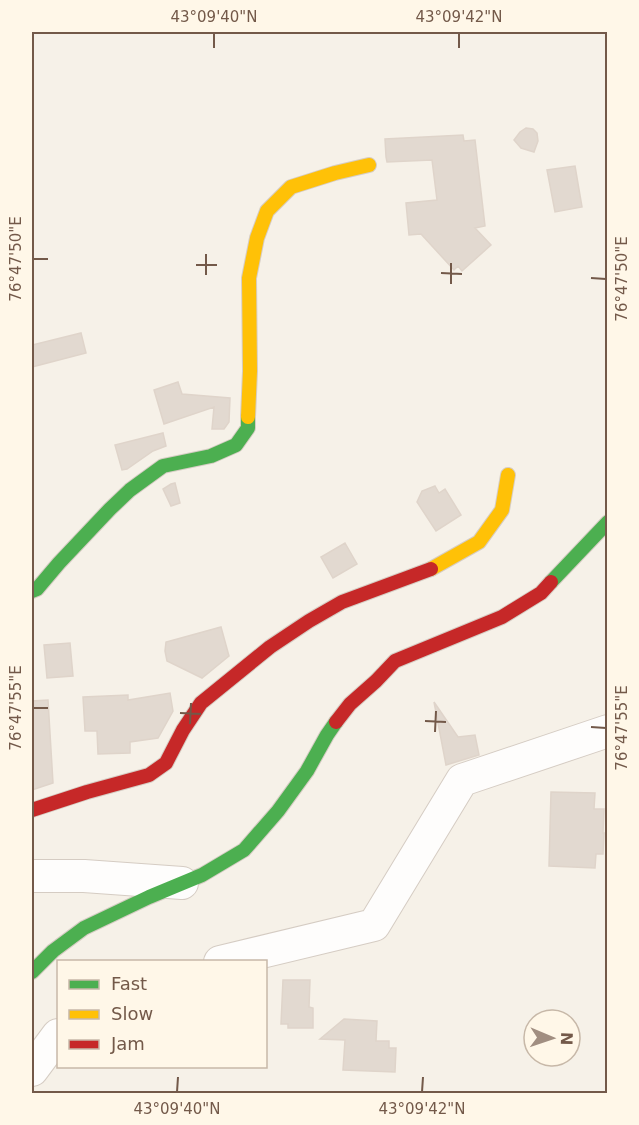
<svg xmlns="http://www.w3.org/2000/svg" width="639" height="1125" font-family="'DejaVu Sans',sans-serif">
	<rect width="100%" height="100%" fill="#f6f1e8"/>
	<path fill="#e2d9d0" stroke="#dfd4ca" stroke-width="1.5" d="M526 128 533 129 537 133 538 141 534 152 521 148 514 140 520 132Z
		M463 135 464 141 475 140 485 226 475 228 491 245 462 271 458 266 454 270 421 234 409 235 406 203 437 200 432 160 387 162 386 157 385 139Z
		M575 166 582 207 555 212 547 170Z
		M81 333 86 353 32 367V345Z
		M178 382 182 394 230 398 229 422 224 429H212L214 407 164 424 154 390Z
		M163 433 166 446 153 451 127 469 122 470 115 445Z
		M175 483 180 503 171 506 163 489 171 484Z
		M435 486 439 493 445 489 461 515 436 531 417 502 422 491Z
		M345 543 357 564 333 578 321 557Z
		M221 627 229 656 202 678 167 661 165 651 166 642Z
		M70 643 73 676 47 678 44 645Z
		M170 693 173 711 158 738 130 742V753L98 754 97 731H85L83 697 128 695V700Z
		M48 700 53 783 32 790V701Z
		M434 702 458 737 475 735 479 755 446 765Z
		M551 792 595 793 594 809H604L603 833H604L603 854H596L595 868 549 866Z
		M283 980H310L309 1007 313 1008V1028H288V1024H281Z
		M344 1019 377 1021 376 1041H389V1048H396L395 1072 343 1070 345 1040 320 1039Z"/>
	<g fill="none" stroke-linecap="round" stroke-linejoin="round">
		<defs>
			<path id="street" d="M32 876H84L182 883
				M220 962 374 925 462 780 608 731
				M32 1070 58 1035"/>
			<path id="fast" d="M551 582 608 522
				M32 591 37 589 59 563 110 509 130 490 163 466 211 456 236 445 248 428V417
				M32 972 53 951 84 928 149 897 202 875 244 850 278 811 307 771 327 735 336 722"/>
			<path id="slow" d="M248 417 250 371 249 278 257 238 267 211 291 187 335 173 369 165
				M431 569 479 542 502 510 508 475"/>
			<path id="jam" d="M336 722 350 704 376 681 395 661 502 617 541 593 551 582
				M32 810 87 792 149 775 166 763 183 730 201 703 270 647 309 621 342 602 431 569"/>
		</defs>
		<use href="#street" stroke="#d5ccc3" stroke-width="34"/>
		<use href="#fast" stroke="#d6cdc4" stroke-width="16"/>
		<use href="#slow" stroke="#d6cdc4" stroke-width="16"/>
		<use href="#jam" stroke="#d6cdc4" stroke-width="16"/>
		<use href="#street" stroke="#fefdfc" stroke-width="32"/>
		<use href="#fast" stroke="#4caf50" stroke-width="14"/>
		<use href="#slow" stroke="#ffc107" stroke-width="14"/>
		<use href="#jam" stroke="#c62828" stroke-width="14"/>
	</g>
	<path fill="none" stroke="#735949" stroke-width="2" d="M214 48V33M459 48V33M33 259H48M196 265H217M441 273 462 274M206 275V254M591 278 606 279M451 284V263M33 708H48M180 713 201 714M425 721 446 722M190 724 191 703M591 727 606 728M435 732 436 711M177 1092 178 1077M422 1092 423 1077"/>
	<rect width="639" height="1125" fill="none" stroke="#fff7e8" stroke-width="66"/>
	<rect x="57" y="960" width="210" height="108" fill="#fff7e8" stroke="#c7b8a8" stroke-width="1.5"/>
	<rect x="69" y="980" width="30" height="9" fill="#4caf50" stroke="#c7b8a8" stroke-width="1.5"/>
	<text x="111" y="990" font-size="18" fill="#735949">Fast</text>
	<rect x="69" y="1010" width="30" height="9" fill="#ffc107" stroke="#c7b8a8" stroke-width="1.5"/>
	<text x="111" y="1020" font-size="18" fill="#735949">Slow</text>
	<rect x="69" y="1040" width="30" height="9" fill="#c62828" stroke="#c7b8a8" stroke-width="1.5"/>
	<text x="111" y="1050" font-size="18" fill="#735949">Jam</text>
	<g transform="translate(552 1038) rotate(92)"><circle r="28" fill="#fff7e8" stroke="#c7b8a8" stroke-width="1.5"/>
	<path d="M0-4.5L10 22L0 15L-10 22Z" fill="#a18e81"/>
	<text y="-9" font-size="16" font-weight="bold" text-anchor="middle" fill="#735949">N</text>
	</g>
	<rect x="33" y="33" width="573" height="1059" fill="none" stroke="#735949" stroke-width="2"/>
	<g font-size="15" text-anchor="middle" fill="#735949">
		<text x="214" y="22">43°09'40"N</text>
		<text x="459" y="22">43°09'42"N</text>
		<text transform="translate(16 259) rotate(-90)" y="5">76°47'50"E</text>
		<text transform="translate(622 279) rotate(-90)" y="5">76°47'50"E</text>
		<text transform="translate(16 708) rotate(-90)" y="5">76°47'55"E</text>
		<text transform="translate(622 728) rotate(-90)" y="5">76°47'55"E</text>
		<text x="177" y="1114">43°09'40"N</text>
		<text x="422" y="1114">43°09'42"N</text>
	</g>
</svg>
